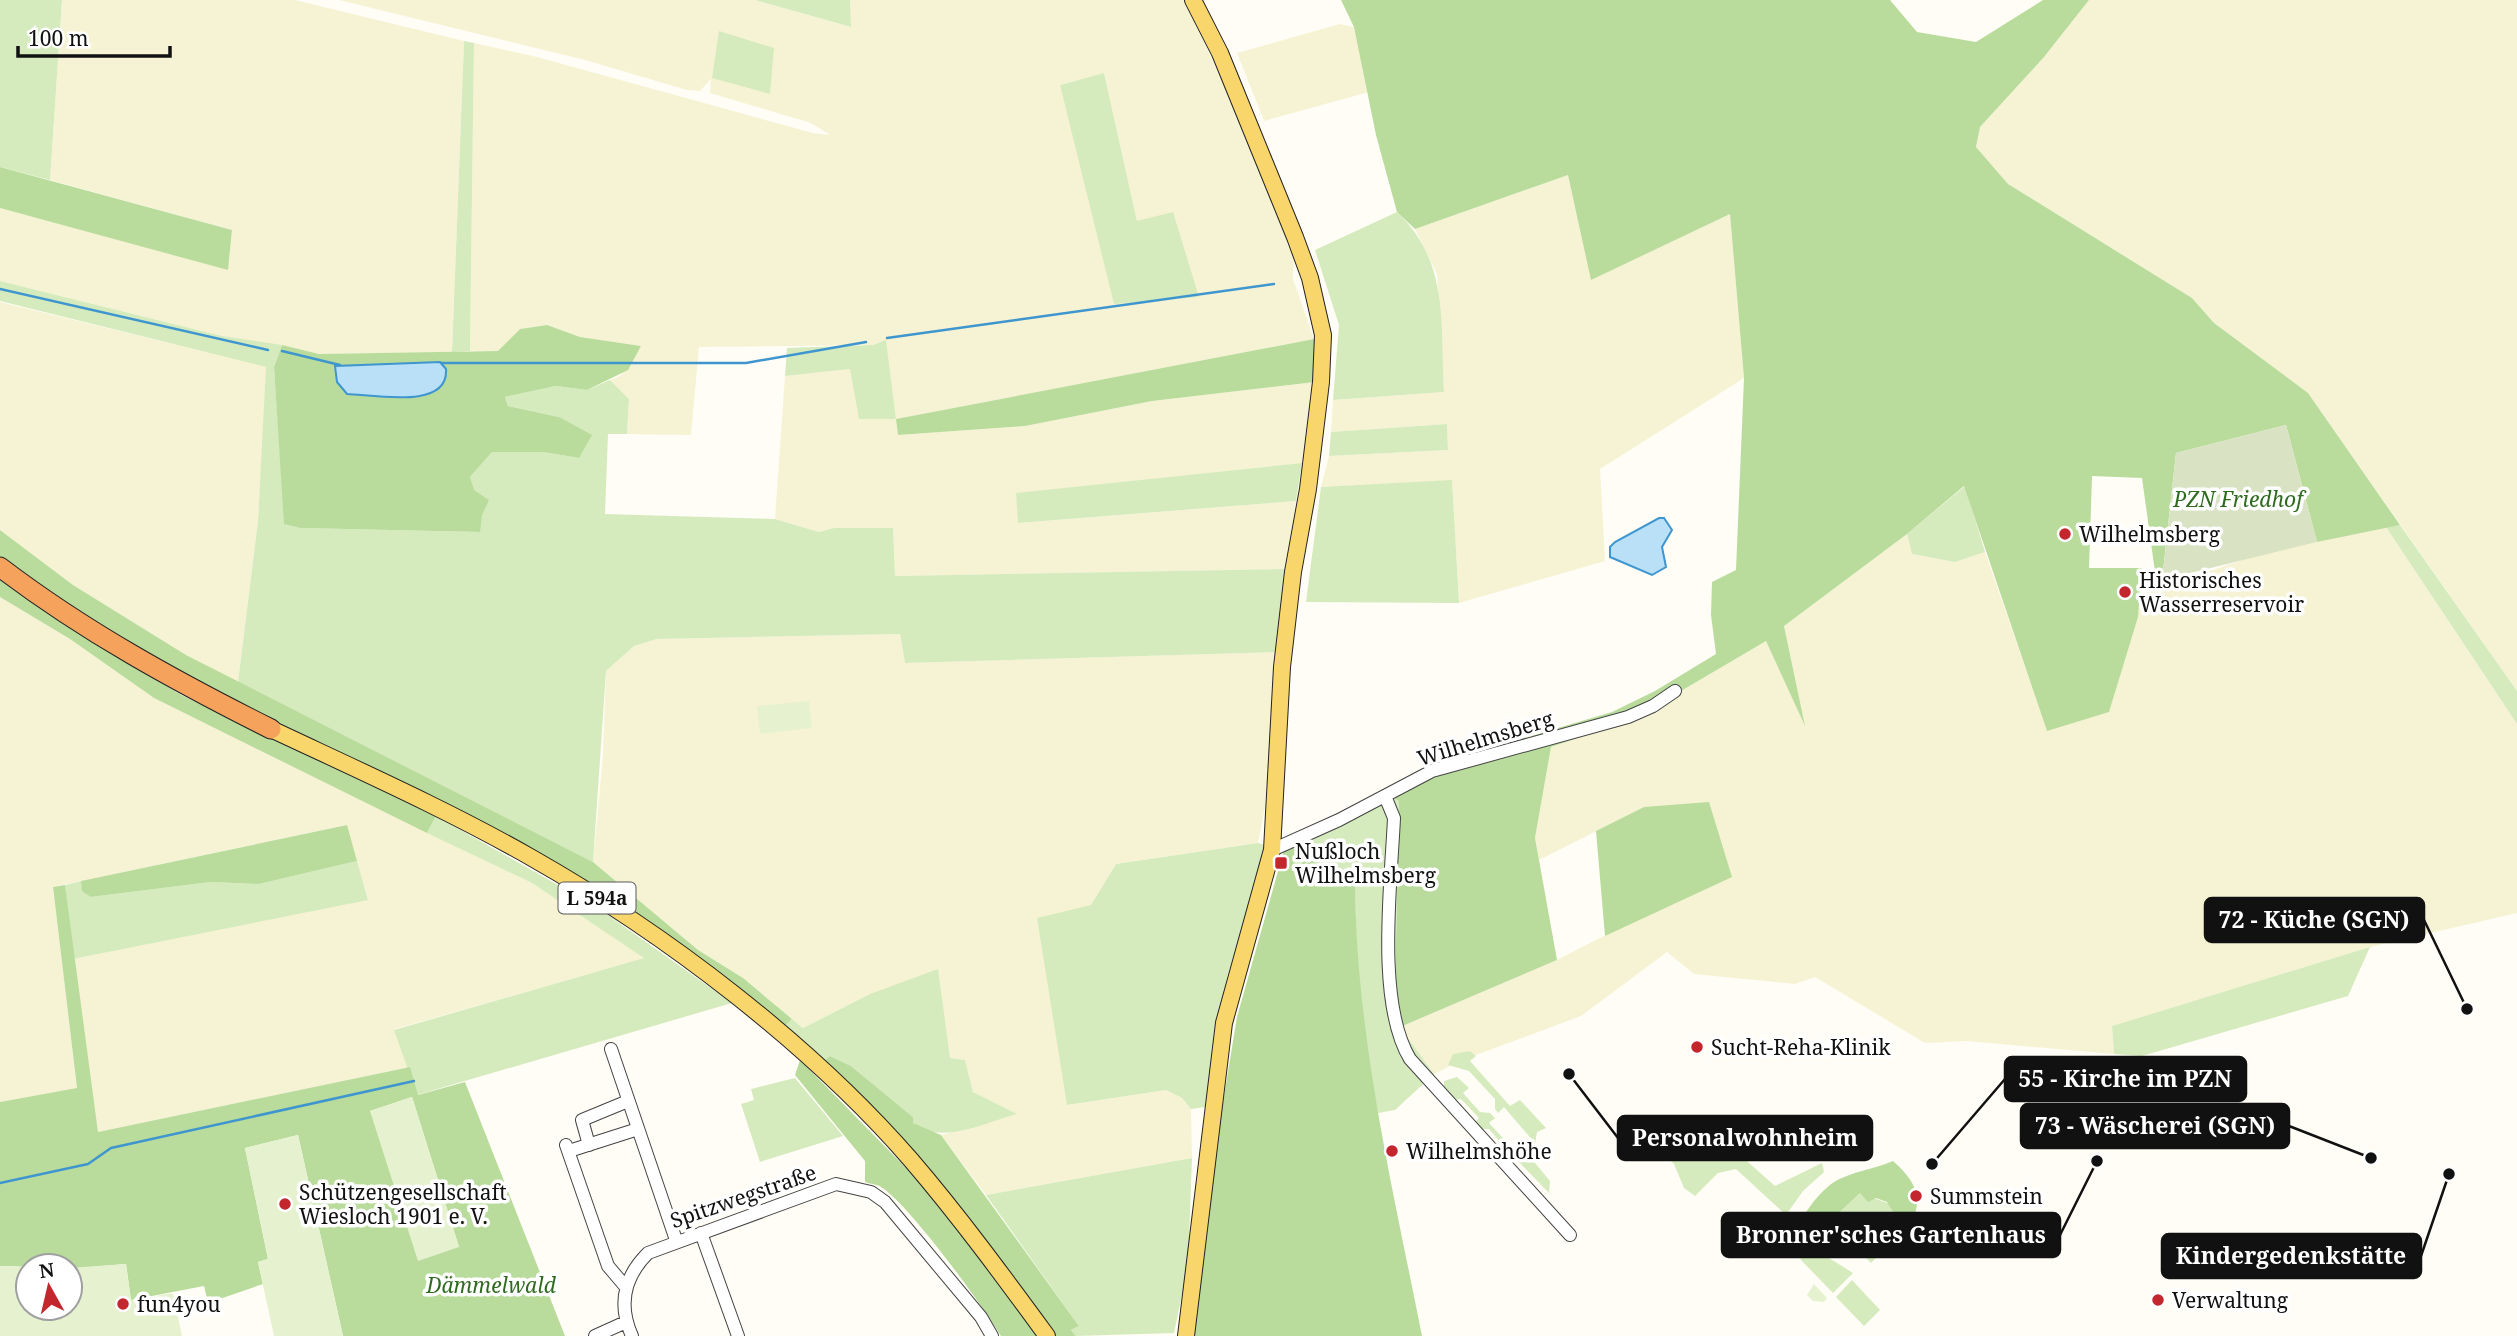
<svg xmlns="http://www.w3.org/2000/svg" width="2517" height="1336" font-family="'Noto Serif',serif">
	<rect width="100%" height="100%" fill="#fffdf5"/>
	<path fill="#f6f3d4" fill-rule="evenodd" d="M62 0H295L464 41 452 352 319 354 222 336 0 281V208L228 269 232 230 50 180Z
		M339 0H755L850 27V0H1185L1256 155 1294 252 1293 279 1314 339 897 419 898 435 1025 426 1152 401 1315 382 1302 463 1016 494 1019 523 1296 501 1286 569 895 576 893 528H834L819 532 775 519 785 376 850 369 896 419 886 341 873 345 699 347 691 435 627 434 629 399 610 380 620 376 641 346 580 337 547 325 520 329 499 351H470L474 43 537 57 813 133 830 135 811 123 710 93 711 79 700 91 687 90 585 60ZM1104 73 1137 221 1060 85Z
		M2089 0H2517V691L2308 393 2214 323 2192 298 2008 184 1976 147 1980 127 2044 57Z
		M1340 24 1354 27 1369 92 1264 121 1237 53Z
		M1568 175 1592 279 1730 214 1744 378 1600 469 1605 561 1459 603 1452 481 1321 487 1329 456 1448 450 1447 424 1331 432 1333 400 1444 392 1437 274 1415 229Z
		M0 302 267 367 258 521 238 682 186 655 73 585 0 530Z
		M2386 527 2517 724V913L2370 947 2112 1026 2114 1054 1967 1041 1925 1043 1815 977 1795 984 1694 974 1667 952 1581 1016 1460 1061 1434 1074 1400 1027 1557 960 1633 921 1644 807 1539 860 1535 838 1551 747 1652 713 1664 701 1766 641 1804 723 1784 626 1907 534 1912 554 1955 562 1985 552 2047 730 2109 712 2143 594 2257 555Z
		M0 597 70 639 154 698 532 883 645 958 395 1029 410 1067 98 1132 73 959 368 899 346 825 53 887 77 1089 0 1102Z
		M900 634 905 663 1277 652 1265 807 1258 843 1116 864 1091 905 1067 1105 1166 1090 1182 1098 1191 1109 1192 1158 986 1195 941 1135 1015 1114 973 1092 965 1060 950 1058 944 1029 870 994 803 1028 743 978 698 950 593 862 603 756 606 671 634 646 657 639Z"/>
	<path fill="#d5ebbd" d="M0 0H62L50 180 0 167Z
		M755 0H850L851 27Z
		M719 31 774 48 770 94 712 78Z
		M464 41 474 43 470 351 452 352Z
		M1104 73 1137 221 1173 212 1199 297 1114 304 1060 85Z
		M1397 212C1450 262 1440 324 1444 392L1333 400 1339 325 1315 250Z
		M0 281 222 336 282 345 274 367 285 524 300 528 480 532 470 477 492 452H543L579 458 559 417 508 406 505 397 556 386 587 390 610 380 629 399 627 434H608L605 514 775 519 819 532 834 528H893L895 576 1286 569 1277 652 905 663 900 634 657 639 634 646 606 671 593 862 238 682 258 521 266 367 0 301Z
		M886 340 896 419H859L850 369 785 376 787 348 873 345Z
		M1447 424 1448 450 1329 456 1331 432Z
		M1302 463 1296 501 1018 523 1016 493Z
		M1452 480 1459 603 1306 602 1321 487Z
		M1965 486 1985 552 1955 562 1912 554 1907 534Z
		M2400 525 2517 691V724L2386 527Z
		M1382 790 1399 800 1395 990 1400 1027 1434 1074 1395 1110 1378 1113C1363 1035 1355 960 1355 881L1298 833Z
		M436 816 595 906 732 1003 417 1095 394 1030 644 958 532 883 427 833Z
		M1258 843 1265 845 1254 892 1227 977 1205 1107 1191 1109 1182 1098 1166 1090 1067 1105 1037 918 1091 905 1116 864Z
		M357 861 368 900 73 959 65 885 82 881 91 897 211 882 259 884Z
		M2370 947 2348 996 2142 1056 2114 1054 2112 1026Z
		M938 969 950 1058 965 1060 973 1092 1017 1114C986 1122 941 1146 913 1123V1117L851 1066 830 1056 823 1062 785 1026 792 1019 803 1028 870 994Z
		M1470 1051 1476 1056 1470 1061 1510 1106 1520 1100 1546 1128 1537 1132 1534 1150V1142L1504 1107 1498 1113 1495 1109V1099L1469 1071 1448 1065 1453 1054Z
		M1457 1077 1469 1088 1463 1093 1480 1112 1490 1113 1495 1118 1489 1123 1513 1149 1525 1152H1509L1489 1129H1479L1474 1123 1479 1118 1461 1099 1452 1100 1444 1087V1081Z
		M795 1078 843 1136 760 1162 741 1104 754 1100 751 1089Z
		M1656 1117 1652 1122 1689 1160 1731 1147 1775 1186 1822 1163 1824 1172 1803 1191 1786 1215 1736 1169 1718 1173 1695 1196 1684 1188 1674 1164 1642 1133 1648 1122Z
		M1530 1157 1550 1181 1549 1193 1515 1158Z
		M1192 1158 1188 1265 1174 1333 1076 1336 1071 1330 1079 1326 986 1195Z
		M1860 1193 1890 1204 1895 1215 1890 1225 1898 1236 1871 1263 1830 1221Z
		M1813 1248 1853 1273 1833 1293 1800 1259Z
		M1852 1280 1880 1310 1864 1326 1836 1297Z"/>
	<path fill="#b9dc9c" fill-rule="evenodd" d="M1341 0H1890L1917 32 1976 42 2043 0H2089L2044 57 1980 127 1976 147 2008 184 2192 298 2214 323 2308 393 2400 525 2317 542 2286 425 2176 453 2162 580 2157 586 2142 478 2092 476 2089 568H2142L2138 617 2109 712 2047 731 1964 486 1907 534 1784 626 1805 726 1766 641 1664 701 1652 713 1551 747 1535 838 1557 960 1400 1027 1395 990 1399 801 1382 790 1425 767 1612 712 1655 691 1716 654 1711 615 1712 582 1736 570 1744 378 1730 214 1591 280 1568 175 1415 229 1397 212 1376 135 1354 27Z
		M0 167 232 230 228 270 0 208Z
		M547 325 580 337 641 346 628 370 587 390 556 386 505 397 508 406 559 417 592 435 579 458 543 452H492L470 477 474 490 489 500 482 515 480 532 300 528 284 524 274 367 282 345 319 354 498 351 520 329Z
		M1314 339 1315 382 1152 401 1025 426 898 435 896 419Z
		M0 530 73 585 186 655 593 862 698 950 743 978 792 1019 785 1026 701 961 283 727 133 649 0 559Z
		M0 577 110 652 183 696 436 816 427 833 154 698 70 639 0 597Z
		M1709 802 1732 877 1605 936 1596 831 1644 807Z
		M347 825 357 861 259 884 211 882 91 897 82 891 81 881Z
		M1307 841 1355 881C1356 1037 1392 1184 1422 1336H1194L1217 1139 1237 1017 1284 850Z
		M65 885 98 1132 410 1067 418 1095 465 1082 565 1336H343L298 1135 245 1148 268 1259 258 1262 263 1284 208 1303 204 1286 131 1300 126 1264 77 1268 0 1266V1102L77 1088 53 887ZM412 1097 459 1247 370 1111Z
		M830 1056 851 1066 913 1117V1123L941 1135 1079 1326 1071 1330 1076 1336H1054L823 1062Z
		M800 1060 907 1169 948 1216 1039 1336H1001C983 1306 908 1203 881 1187 877 1184 870 1184 865 1182V1161L795 1075Z
		M1893 1161C1918 1183 1925 1201 1907 1231L1897 1232 1890 1225 1895 1215 1887 1202 1876 1198 1868 1202 1860 1193 1798 1251 1790 1240C1800 1220 1815 1195 1834 1182 1850 1172 1875 1169 1893 1161Z"/>
	<path fill="#d9e3c4" d="M2286 425 2317 542 2162 580 2176 453Z"/>
	<path fill="#e6f2cf" d="M809 701 812 728 760 734 757 706Z
		M412 1097 459 1247 418 1261 370 1111Z
		M298 1135 343 1336H274L258 1262 268 1259 245 1148Z
		M126 1264 131 1300 173 1293 182 1336H0V1266L28 1267V1308H70V1268Z
		M1814 1284 1827 1298 1824 1302 1813 1301 1807 1295Z"/>
	<path fill="#b9e0f7" stroke="#3f96cf" stroke-width="2" d="M440 362 446 369C449 410 375 395 347 394L337 382 335 366Z
		M1659 518H1664L1672 530 1662 547 1666 567 1652 575 1610 557V547L1615 542Z"/>
	<g fill="none" stroke-linecap="round" stroke-linejoin="round">
		<path stroke="#3f96cf" stroke-width="2.5" d="M0 289 268 350
			M887 338 1274 284
			M282 351 340 365
			M441 363H746L866 342
			M0 1183 88 1164 111 1148 414 1081"/>
		<defs>
			<path id="minor" d="M1385 796 1394 818C1391 884 1376 1003 1410 1059L1570 1235
				M1272 850 1339 820 1432 771 1628 717 1653 706 1675 691
				M611 1049 676 1240
				M566 1145 608 1266 625 1286
				M589 1145 582 1120 628 1101
				M569 1151 638 1129
				M701 1233 738 1336
				M595 1336 626 1322
				M632 1336C618 1305 624 1277 648 1253L836 1184 871 1192 885 1202 981 1317 992 1336"/>
			<path id="major" d="M271 729C358 770 448 810 532 858 666 934 810 1044 911 1160 959 1216 1003 1276 1047 1336
				M1186 1336 1224 1023 1272 850 1282 667 1293 572 1308 489 1321 382 1323 335 1310 278 1295 237 1220 53 1193 0"/>
			<path id="highway" d="M0 567C84 631 177 682 271 729"/>
		</defs>
		<use href="#minor" stroke="#444" stroke-width="14"/>
		<use href="#major" stroke="#222" stroke-width="18"/>
		<use href="#highway" stroke="#222" stroke-width="21"/>
		<use href="#minor" stroke="#fff" stroke-width="12"/>
		<use href="#major" stroke="#f9d66b" stroke-width="16"/>
		<use href="#highway" stroke="#f5a25d" stroke-width="19"/>
	</g>
	<g fill="#c4262e" stroke="#fff" stroke-width="2.5">
		<circle cx="2065" cy="534" r="7"/>
		<circle cx="2125" cy="592" r="7"/>
		<rect x="1274" y="856" width="14" height="14" rx="3.5"/>
		<circle cx="1697" cy="1047" r="7"/>
		<circle cx="1392" cy="1151" r="7"/>
		<circle cx="1916" cy="1196" r="7"/>
		<circle cx="285" cy="1204" r="7"/>
		<circle cx="2158" cy="1300" r="7"/>
		<circle cx="123" cy="1304" r="7"/>
	</g>
	<g text-anchor="middle" dominant-baseline="central" stroke-width="7" stroke-linejoin="round" paint-order="stroke">
		<rect fill="#fff" stroke="#585858" stroke-width="2" x="558.5" y="882.5" width="77" height="31" rx="5"/>
		<g font-size="19" font-weight="bold" fill="#111">
			<text x="597" y="898">L 594a</text>
		</g>
		<g font-size="21" font-style="italic" fill="#2f6b1f" stroke="#fff">
			<text x="2238" y="499">PZN Friedhof</text>
			<text x="491" y="1285">Dämmelwald</text>
		</g>
		<g font-size="21" fill="#111" stroke="#fff" text-anchor="start">
			<text x="2079" y="534">Wilhelmsberg</text>
			<text x="2139" y="580">Historisches<tspan x="2139" dy="24">Wasserreservoir</tspan></text>
			<text x="1295" y="851">Nußloch<tspan x="1295" dy="24">Wilhelmsberg</tspan></text>
			<text x="1711" y="1047">Sucht-Reha-Klinik</text>
			<text x="1406" y="1151">Wilhelmshöhe</text>
			<text x="299" y="1192">Schützengesellschaft<tspan x="299" dy="24">Wiesloch 1901 e. V.</tspan></text>
			<text x="1930" y="1196">Summstein</text>
			<text x="2172" y="1300">Verwaltung</text>
			<text x="137" y="1304">fun4you</text>
		</g>
		<g font-size="21" fill="#111" stroke="#fff">
			<text transform="translate(1485 738) rotate(-17)">Wilhelmsberg</text>
			<text transform="translate(743 1196) rotate(-19)">Spitzwegstraße</text>
		</g>
	</g>
	<path fill="none" stroke="#111" stroke-width="2.5" d="M2467 1009L2424 920M1932 1164L2005 1079M2371 1158L2289 1126M1569 1074L1618 1138M2097 1161L2060 1235M2449 1174L2421 1256"/>
	<g fill="#111" stroke="#fff" stroke-width="2.5">
		<circle cx="2467" cy="1009" r="7"/>
		<circle cx="1932" cy="1164" r="7"/>
		<circle cx="2371" cy="1158" r="7"/>
		<circle cx="1569" cy="1074" r="7"/>
		<circle cx="2097" cy="1161" r="7"/>
		<circle cx="2449" cy="1174" r="7"/>
	</g>
	<g fill="#111" stroke="#111" stroke-width="2.5">
		<rect x="2205" y="898" width="219" height="44" rx="7"/>
		<rect x="2005" y="1057" width="241" height="44" rx="7"/>
		<rect x="2021" y="1104" width="268" height="44" rx="7"/>
		<rect x="1618" y="1116" width="254" height="44" rx="7"/>
		<rect x="1722" y="1213" width="338" height="44" rx="7"/>
		<rect x="2162" y="1234" width="259" height="44" rx="7"/>
	</g>
	<g font-size="23" text-anchor="middle" font-weight="bold" fill="#fff">
		<text x="2314" y="928">72 - Küche (SGN)</text>
		<text x="2125" y="1087">55 - Kirche im PZN</text>
		<text x="2155" y="1134">73 - Wäscherei (SGN)</text>
		<text x="1745" y="1146">Personalwohnheim</text>
		<text x="1891" y="1243">Bronner'sches Gartenhaus</text>
		<text x="2291" y="1264">Kindergedenkstätte</text>
	</g>
	<g transform="translate(49 1287) rotate(352)"><circle r="33" fill="#ffffff" stroke="#a0a0a0" stroke-width="2"/>
	<path d="M0-5L12 26L0 18L-12 26Z" fill="#c4262e"/>
	<text y="-10" font-size="19" font-weight="bold" text-anchor="middle" fill="#111111">N</text>
	</g>
	<path d="M18 46v10h152v-10" fill="none" stroke="#111111" stroke-width="3.5"/>
	<text x="28" y="46" font-size="21" fill="#111111" stroke="#ffffff" stroke-width="5" paint-order="stroke">100 m</text>
</svg>
